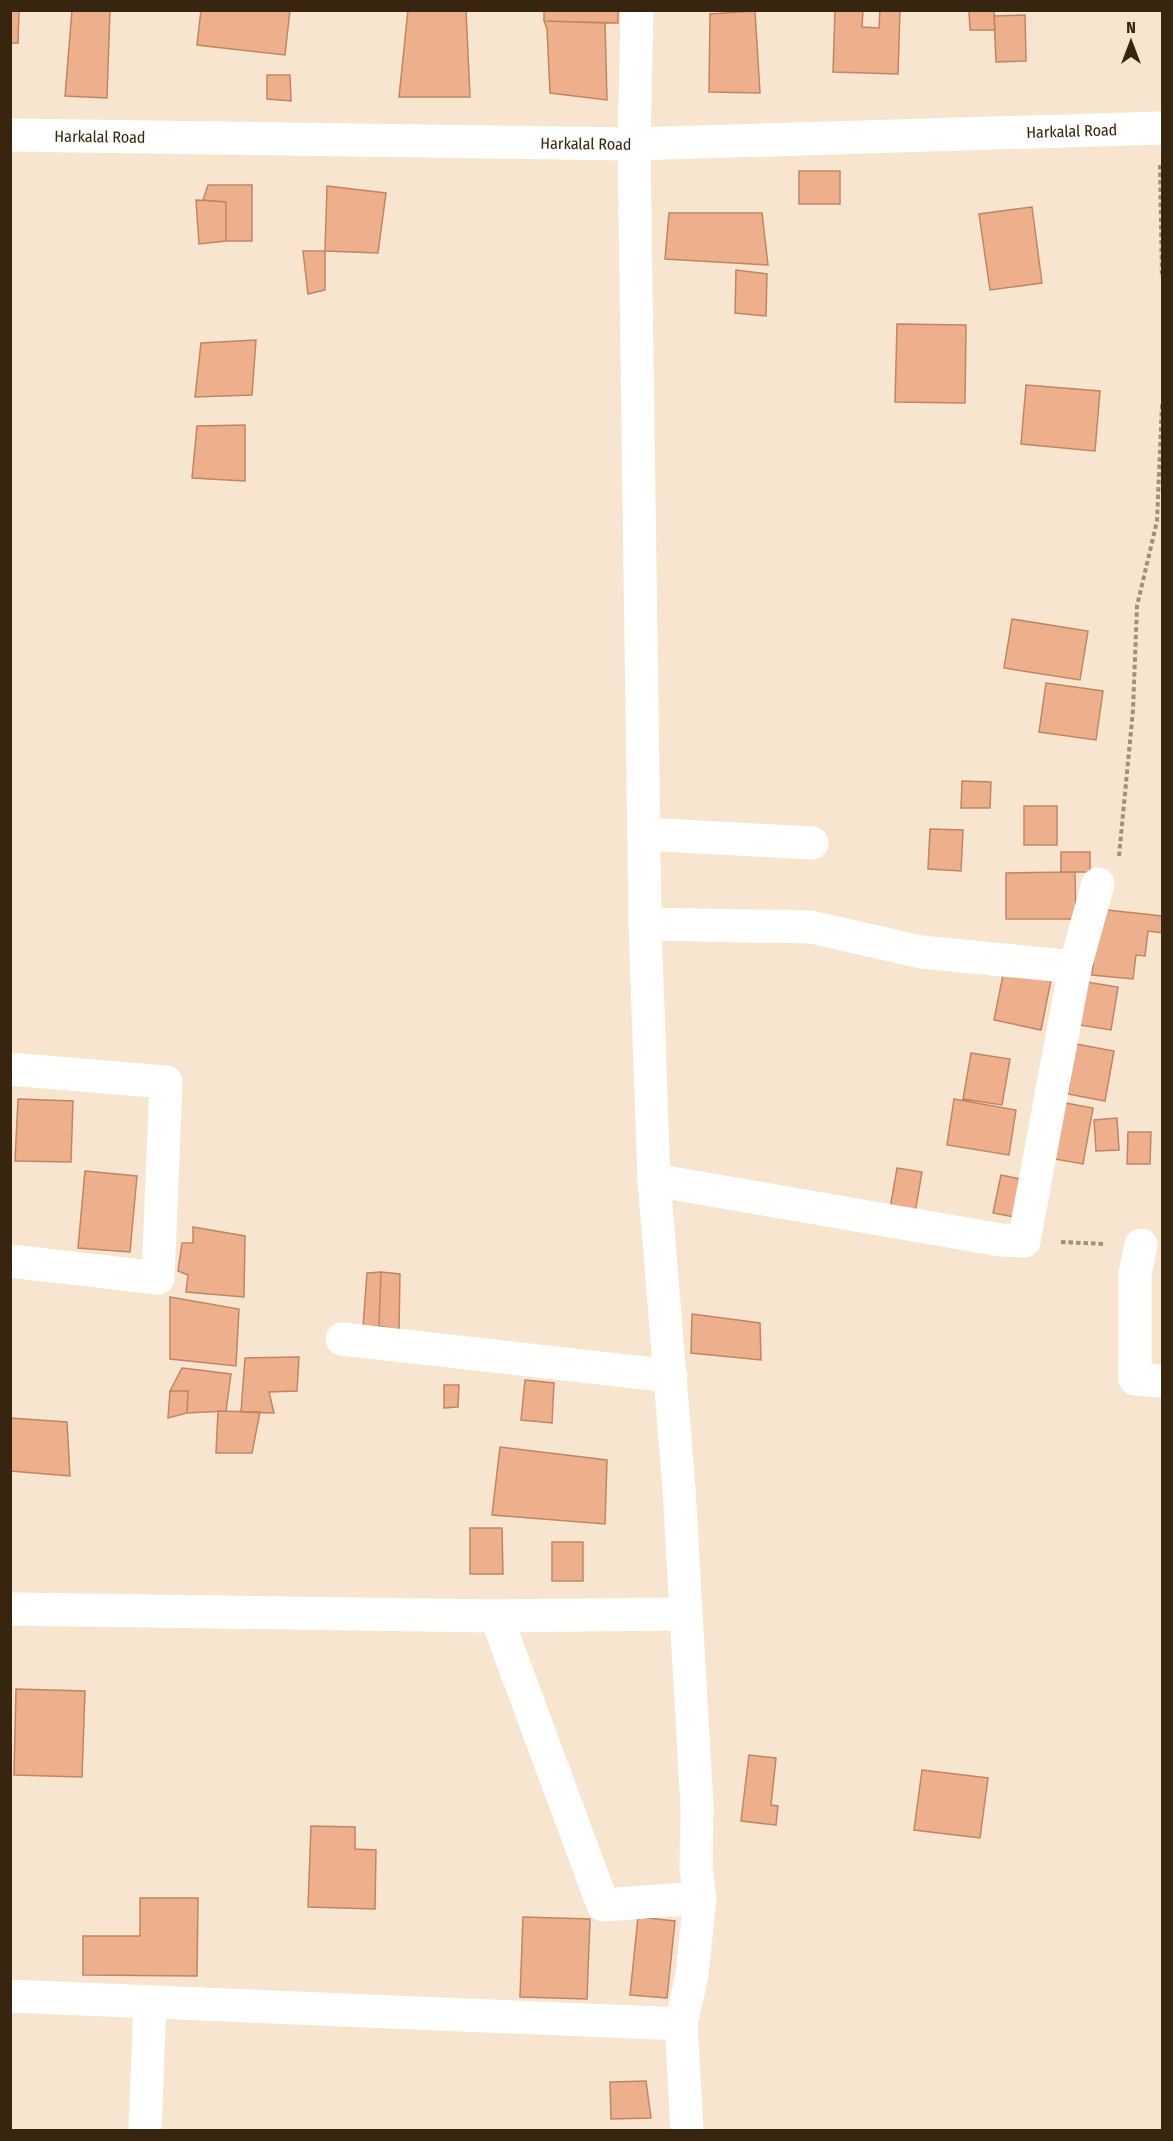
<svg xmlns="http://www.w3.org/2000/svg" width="1173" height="2141" font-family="'Fira Sans Condensed',sans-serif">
	<rect width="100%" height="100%" fill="#f8e5d0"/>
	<path fill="#eeaf8c" stroke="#c28564" stroke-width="1.5" d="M10 10H19L18 43H10Z
		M72 10H110L107 98 65 96Z
		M201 10H290L285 55 197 45Z
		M408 10H466L470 97H399Z
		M544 10H618V23L544 21Z
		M835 10H863L862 27 879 28 880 10H900L898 74 833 72Z
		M969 10H994L995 30H970Z
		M755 11 760 93 709 92 710 14Z
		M1025 15 1026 61 996 62 994 16Z
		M544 21 605 23 607 100 550 93 547 29Z
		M267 75H290L291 101 267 99Z
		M799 171H840V204H799Z
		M208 185H252V241H226V202L203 200Z
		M327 186 386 193 378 253 325 251Z
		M196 200 226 202V241L199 244Z
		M1032 207 1042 283 990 290 979 214Z
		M669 213H762L768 265 665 259Z
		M303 251H325V290L308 294Z
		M736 270 767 274 766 316 735 313Z
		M897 324 966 325 965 403 895 402Z
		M256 340 252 395 195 397 201 343Z
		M1026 385 1100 391 1095 451 1021 444Z
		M245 425V481L192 478 197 426Z
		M1012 619 1088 631 1080 680 1004 668Z
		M1046 683 1103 691 1096 740 1039 732Z
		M962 781 991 782 990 808H961Z
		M1024 806H1057V845H1024Z
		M930 829 963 830 961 871 928 869Z
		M1061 852H1090V872H1061Z
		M1075 872 1076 919H1006V873Z
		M1098 909 1162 916V933L1148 931 1145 956 1136 955 1133 979 1092 975Z
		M1004 970 1051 980 1041 1030 994 1020Z
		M1080 981 1118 987 1111 1030 1073 1024Z
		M1076 1044 1114 1051 1105 1101 1068 1094Z
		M971 1053 1010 1059 1002 1105 963 1099Z
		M18 1099 73 1101 71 1162 15 1161Z
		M954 1099 1016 1110 1009 1155 947 1145Z
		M1060 1102 1093 1108 1083 1164 1049 1158Z
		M1117 1118 1119 1150 1096 1151 1094 1120Z
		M1128 1132H1151L1150 1164H1127Z
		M897 1168 922 1172 915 1213 890 1209Z
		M85 1171 137 1176 130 1252 78 1248Z
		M1001 1175 1026 1180 1019 1218 993 1213Z
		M193 1227 245 1236 244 1297 186 1292 188 1275 178 1271 182 1243H193Z
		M381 1272 379 1326 363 1327 367 1273Z
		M381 1272 400 1274 399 1330 379 1326Z
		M170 1297 239 1309 236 1366 170 1359Z
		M692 1314 760 1323 761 1360 691 1353Z
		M299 1357 297 1391 269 1392 274 1413 241 1412 245 1358Z
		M182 1368 231 1374 226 1411 187 1413 188 1391H170Z
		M525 1380 554 1383 552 1423 521 1420Z
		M444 1385H459L458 1407 444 1408Z
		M170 1391H188L187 1413 168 1418Z
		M218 1411 260 1412 252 1453H216Z
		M10 1418 67 1422 70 1476 10 1471Z
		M500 1447 607 1460 605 1524 492 1515Z
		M470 1528H502L503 1574H470Z
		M552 1542H583V1581H552Z
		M16 1689 85 1691 82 1777 14 1775Z
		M749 1755 776 1758 771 1805 778 1806 776 1825 741 1821Z
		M922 1770 988 1778 980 1838 914 1830Z
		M311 1826 355 1827V1849L376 1850 375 1909 308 1907Z
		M140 1898H198L197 1976 83 1975V1936H140Z
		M523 1917 590 1919 587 1999 520 1997Z
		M638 1917 675 1921 667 1998 630 1995Z
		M646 2081 651 2118 611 2119 610 2082Z"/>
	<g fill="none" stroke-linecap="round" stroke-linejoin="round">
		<path stroke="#a2907a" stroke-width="4" stroke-dasharray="4.5 3" stroke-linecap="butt" d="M1160 165 1162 278
			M1119 856 1133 710 1137 606 1157 521 1162 404
			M1061 1242 1105 1244"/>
		<g stroke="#fff" stroke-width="33">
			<path d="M637 10 634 144 645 924 654 1180 679 1488 697 1807 696 1868 700 1898 692 1975 681 2024 687 2130"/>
			<path id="s1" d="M10 135 634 144 1162 128"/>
			<path d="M644 834 812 843"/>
			<path d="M645 924 811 927 921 952 1075 967 1024 1241 1001 1240 654 1180"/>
			<path d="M1075 967 1098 884"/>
			<path d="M10 1069 166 1082 158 1278 10 1261"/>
			<path d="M1141 1245 1135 1274V1379L1162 1381"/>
			<path d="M342 1339 671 1376"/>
			<path d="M10 1609 496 1616 684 1614"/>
			<path d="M496 1616 603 1905 700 1898"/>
			<path d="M10 1996 681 2024"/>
			<path d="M145 2130 150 2002"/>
		</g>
	</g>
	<g text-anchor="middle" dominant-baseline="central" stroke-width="4.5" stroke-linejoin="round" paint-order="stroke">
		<g font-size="16" fill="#37250f" stroke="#f8e5d0">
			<text stroke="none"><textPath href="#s1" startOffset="1062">Harkalal Road</textPath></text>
			<text stroke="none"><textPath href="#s1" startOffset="90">Harkalal Road</textPath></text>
			<text stroke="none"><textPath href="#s1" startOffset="576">Harkalal Road</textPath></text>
		</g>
	</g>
	<rect width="1173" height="2141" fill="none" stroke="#37250f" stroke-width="24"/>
	<g transform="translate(1131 42)" stroke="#f8e5d0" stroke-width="4.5" paint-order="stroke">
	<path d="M0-4.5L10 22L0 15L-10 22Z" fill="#37250f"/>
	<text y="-9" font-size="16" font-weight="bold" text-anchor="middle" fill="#37250f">N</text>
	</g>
</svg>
